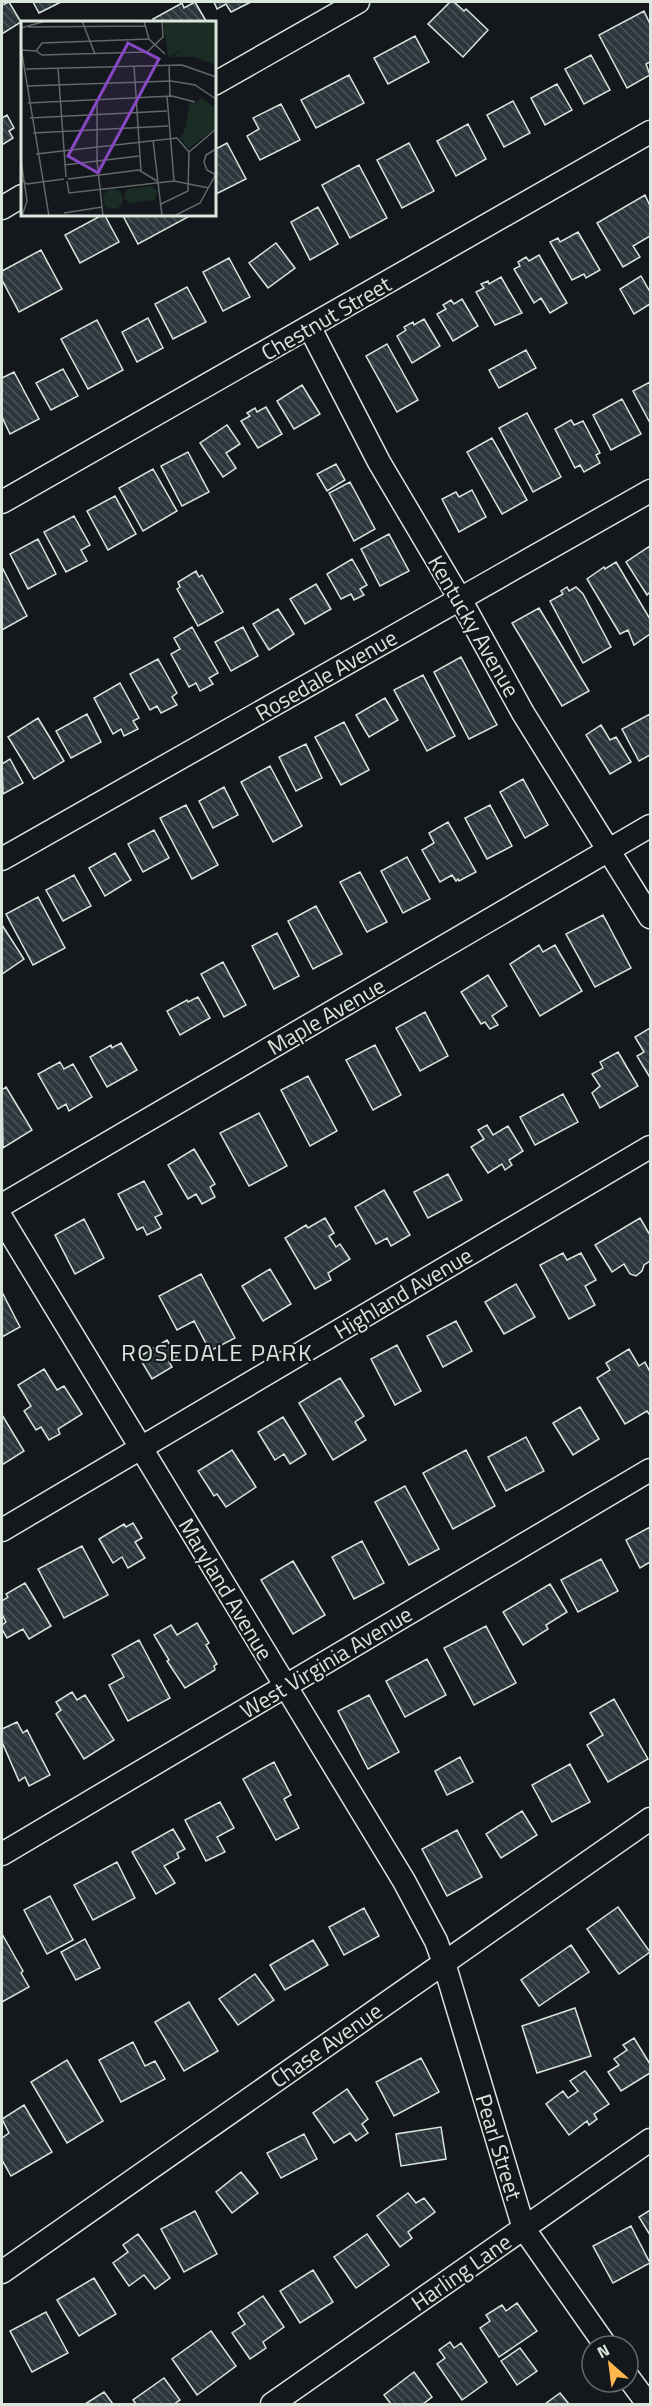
<svg xmlns="http://www.w3.org/2000/svg" width="652" height="2406" font-family="'Titillium Web',sans-serif">
	<defs>
		<pattern id="building-back-hatch" width="6" height="6" patternUnits="userSpaceOnUse" patternTransform="scale(1.5)"><rect width="6" height="6" fill="#2c363c"/><path d="M-1 5l2 2M0 0l6 6M5-1l2 2" fill="none" stroke="#4a5358"/></pattern>
	</defs>
	<rect width="100%" height="100%" fill="#14181c"/>
	<path fill="url(#building-back-hatch)" stroke="#d8e6dc" stroke-width="1.5" d="M9 2 21 22 2 34V5Z
		M33 2H61L39 13Z
		M195 2 206 21 204 22H155L153 19 182 3 184 8Z
		M214 2H251L231 12 226 4 217 9Z
		M450 2H454L464 11 466 9 488 30 463 57 428 24Z
		M644 11 650 24V62L646 64 650 75 627 88 599 35Z
		M415 36 429 62 388 84 374 58Z
		M591 55 610 90 584 104 565 69Z
		M349 75 364 103 316 128 301 100Z
		M557 84 572 110 545 125 531 98Z
		M513 101 530 133 504 147 487 115Z
		M281 104 300 140 260 160 247 136 259 129 253 118Z
		M7 115 14 128 9 131 13 138 2 145V118Z
		M468 124 486 159 456 176 437 141Z
		M227 143 246 179 214 195V150Z
		M409 143 434 191 402 208 377 160Z
		M359 165 387 218 350 238 322 185Z
		M645 195 650 206V236L633 246 640 257 623 267 597 223Z
		M318 207 338 244 310 260 291 222Z
		M104 214 119 242 80 263 65 235Z
		M122 214H187L188 217 138 244Z
		M578 232 600 270 586 278 584 274 572 280 550 242 558 238 560 242Z
		M276 243 295 268 268 288 249 263Z
		M41 250 62 289 19 312 2 280V271Z
		M539 255 567 303 550 313 541 298 534 303 514 269 520 266 518 262 526 257 529 261Z
		M229 258 250 297 223 311 203 272Z
		M641 276 650 292V304L634 314 620 289Z
		M501 277 522 313 495 325 476 292 484 288 481 284 488 281 489 284Z
		M187 287 206 322 173 339 155 304Z
		M462 299 478 326 453 341 437 314 446 309 443 305 451 300 454 304Z
		M148 318 163 348 137 362 122 332Z
		M424 319 440 346 412 363 397 336 406 330 404 327 413 322 414 325Z
		M97 320 123 370 88 389 61 339Z
		M387 344 418 400 397 412 366 356Z
		M526 350 536 368 499 388 489 370Z
		M63 369 78 396 51 410 36 383Z
		M14 372 39 419 10 434 2 417V378Z
		M650 382V423L633 391Z
		M302 385 320 414 294 429 277 401Z
		M622 399 641 434 611 450 593 415Z
		M266 407 282 434 258 448 241 421 250 416 247 413 255 408 257 412Z
		M527 413 561 477 533 492 499 428Z
		M571 420 574 425 583 421 600 453 596 455 600 463 584 472 580 465 575 468 555 429Z
		M227 425 240 444 226 453 236 468 223 477 200 443Z
		M492 438 527 500 502 514 467 452Z
		M188 452 209 492 182 506 161 466Z
		M336 464 345 480 327 491 317 474Z
		M153 469 177 511 143 531 119 488Z
		M350 482 375 529 354 541 329 493Z
		M472 490 486 517 459 532 442 499 456 492 459 497Z
		M115 496 136 534 108 550 87 511Z
		M74 516 90 545 81 550 87 561 66 572 44 532Z
		M389 534 409 571 380 586 361 549Z
		M38 539 56 574 28 589 10 554Z
		M650 546V592L647 595 626 562Z
		M352 559 367 585 360 589 364 595 354 600 351 594 341 599 327 574Z
		M616 562 650 619V634L634 645 628 630 620 634 587 579 604 567 605 569Z
		M2 567 27 616 2 630Z
		M196 571 199 577 202 575 223 612 198 626 177 589 180 587 178 582Z
		M316 584 331 609 305 624 290 599Z
		M567 587 569 591 576 587 583 594 611 647 583 663 550 601 563 594 561 591Z
		M539 608 589 691 562 706 512 623Z
		M278 609 294 634 269 650 253 624Z
		M192 627 218 673 209 678 213 684 200 691 196 683 189 687 171 654 180 649 174 638Z
		M243 627 258 656 231 671 215 642Z
		M461 657 497 725 469 739 434 672Z
		M158 659 177 693 172 697 177 705 161 713 157 706 150 710 130 674Z
		M423 675 455 736 427 751 394 690Z
		M120 683 139 718 133 721 138 729 124 736 121 729 113 734 94 698Z
		M385 698 398 720 369 737 356 715Z
		M87 714 101 742 71 758 56 731Z
		M650 714V755L639 761 622 729Z
		M38 718 64 761 34 779 8 737Z
		M344 722 369 770 341 785 315 737Z
		M601 725 610 740 616 737 631 762 610 774 586 735Z
		M306 744 322 778 296 791 279 757Z
		M10 759 23 783 3 794 2 764Z
		M270 766 302 826 273 842 241 782Z
		M523 779 548 825 525 838 500 792Z
		M224 787 238 815 213 828 199 801Z
		M186 805 218 865 192 879 160 818Z
		M490 805 512 846 487 859 465 818Z
		M448 822 476 872 459 881 458 879 456 881 452 875 440 882 422 850 434 843 429 833Z
		M154 830 169 858 143 872 128 844Z
		M115 853 131 880 105 896 89 868Z
		M407 857 430 899 403 913 381 871Z
		M360 872 387 922 367 932 340 882Z
		M74 875 91 906 63 921 46 890Z
		M38 897 65 948 33 965 6 914Z
		M316 906 342 954 313 969 288 921Z
		M603 915 631 968 595 987 566 934Z
		M2 925 24 959 2 974Z
		M277 933 299 976 274 989 252 946Z
		M539 945 543 952 555 945 582 991 540 1016 510 964Z
		M223 962 246 1005 224 1017 201 974Z
		M488 975 507 1006 492 1016 498 1025 490 1029 485 1022 481 1024 461 992Z
		M198 997 210 1018 180 1035 167 1011 187 1000 188 1002Z
		M425 1012 448 1056 420 1071 396 1028Z
		M650 1028V1075L649 1076 637 1056 644 1052 635 1037Z
		M121 1043 137 1070 107 1087 90 1057 111 1045 112 1048Z
		M375 1045 401 1095 373 1110 346 1060Z
		M618 1052 638 1086 600 1108 592 1093 600 1086 592 1074 603 1068 600 1062Z
		M60 1062 64 1069 73 1064 92 1097 69 1111 66 1104 58 1109 38 1074Z
		M308 1076 337 1131 310 1146 281 1090Z
		M6 1087 32 1130 3 1148 2 1090Z
		M563 1094 578 1122 535 1145 520 1117Z
		M259 1113 287 1166 249 1186 220 1133Z
		M487 1125 493 1135 508 1126 523 1151 509 1160 512 1165 505 1170 502 1164 488 1173 471 1147 484 1139 478 1130Z
		M194 1149 215 1184 210 1187 215 1197 202 1204 196 1194 188 1199 168 1165Z
		M448 1174 462 1200 428 1218 414 1192Z
		M144 1181 162 1214 155 1217 161 1228 147 1235 143 1227 137 1230 118 1194Z
		M384 1190 410 1235 391 1246 387 1238 376 1244 355 1207Z
		M325 1218 334 1233 329 1236 336 1247 340 1244 350 1259 328 1273 331 1280 315 1289 285 1238 306 1225 308 1228Z
		M640 1218 650 1235V1261L644 1265 642 1271 636 1276 630 1274 624 1264 612 1272 595 1245Z
		M84 1219 104 1258 75 1274 55 1235Z
		M563 1253 567 1260 581 1253 596 1280 585 1286 595 1305 569 1319 540 1265Z
		M270 1269 291 1304 263 1321 242 1286Z
		M201 1274 235 1338 210 1351 194 1321 177 1330 159 1296Z
		M516 1284 535 1317 504 1334 485 1302Z
		M2 1292 20 1327 2 1337Z
		M456 1321 472 1351 443 1367 427 1336Z
		M167 1340 177 1356 169 1362 172 1367 152 1379 139 1357Z
		M397 1345 421 1391 395 1405 371 1359Z
		M629 1349 639 1366 645 1362 650 1372V1413L649 1414 647 1411 625 1424 597 1378 610 1370 606 1363Z
		M44 1369 57 1390 64 1386 82 1414 58 1429 60 1434 49 1440 41 1427 36 1430 24 1411 31 1406 18 1385Z
		M340 1378 364 1416 355 1422 366 1440 333 1460 299 1403Z
		M580 1407 599 1439 573 1455 553 1423Z
		M2 1415 24 1451 2 1465Z
		M283 1417 306 1454 290 1464 284 1454 275 1460 258 1432Z
		M526 1437 544 1471 506 1491 488 1457Z
		M232 1450 256 1487 226 1507 217 1494 214 1496 198 1471Z
		M466 1450 495 1506 453 1529 423 1473Z
		M405 1486 439 1549 409 1565 375 1502Z
		M133 1523 142 1538 135 1542 145 1558 128 1568 122 1557 113 1563 99 1539 124 1524 126 1527Z
		M650 1527V1562L640 1568 626 1540Z
		M362 1541 384 1583 354 1599 332 1557Z
		M82 1546 108 1595 64 1618 38 1569Z
		M601 1559 618 1591 578 1612 561 1580Z
		M293 1561 325 1615 293 1634 261 1580Z
		M25 1583 51 1626 29 1639 23 1629 7 1638 2 1629V1625L6 1622 2 1614V1601L8 1597 6 1594Z
		M550 1584 567 1612 546 1625 548 1629 523 1645 503 1612Z
		M197 1623 209 1643 206 1645 217 1664 214 1666 215 1670 185 1688 167 1661 169 1660 154 1635 171 1625 177 1635Z
		M486 1626 516 1683 474 1705 444 1648Z
		M139 1640 170 1698 128 1721 109 1685 124 1677 112 1655Z
		M427 1659 446 1695 405 1717 386 1681Z
		M72 1692 77 1700 85 1695 114 1740 84 1759 56 1714 61 1710 56 1702Z
		M369 1695 399 1752 368 1769 338 1711Z
		M614 1699 648 1759 608 1782 587 1745 603 1735 590 1713Z
		M17 1722 23 1733 27 1730 50 1775 29 1786 25 1777 19 1781 2 1742V1729Z
		M460 1757 473 1782 447 1795 435 1771Z
		M274 1762 291 1795 284 1799 299 1828 276 1840 243 1779Z
		M570 1764 590 1802 552 1822 532 1785Z
		M220 1802 234 1828 217 1837 225 1852 206 1861 185 1820Z
		M522 1811 537 1835 501 1858 486 1834Z
		M173 1829 185 1849 177 1853 179 1858 164 1866 175 1883 156 1894 132 1852Z
		M457 1830 482 1877 447 1896 422 1849Z
		M117 1862 135 1898 93 1920 74 1885Z
		M50 1896 73 1940 47 1954 24 1910Z
		M618 1907 650 1952 619 1974 587 1929Z
		M364 1908 379 1936 344 1955 329 1927Z
		M2 1934 23 1971 21 1973 29 1987 2 2002Z
		M85 1939 100 1968 76 1980 61 1952Z
		M313 1940 328 1965 285 1990 270 1965Z
		M571 1945 589 1972 539 2006 521 1980Z
		M255 1974 274 2000 238 2025 219 1999Z
		M189 2002 218 2051 184 2071 155 2022Z
		M575 2008 591 2056 537 2073 522 2026Z
		M634 2038 650 2064V2073L621 2091 608 2072 619 2065 614 2059 627 2050 623 2045Z
		M133 2042 145 2066 155 2061 165 2079 121 2102 99 2060Z
		M421 2058 439 2092 394 2116 376 2082Z
		M67 2060 103 2121 67 2143 31 2082Z
		M585 2071 609 2104 594 2114 597 2119 589 2125 587 2121 569 2135 546 2104 563 2091 568 2098 578 2091 570 2081Z
		M347 2089 368 2119 362 2124 368 2133 356 2141 350 2133 334 2143 313 2113Z
		M24 2105 52 2152 11 2176 2 2160V2138L9 2133 2 2119Z
		M441 2127 446 2159 401 2166 396 2134Z
		M304 2134 317 2159 281 2178 267 2153Z
		M241 2172 258 2193 232 2213 216 2192Z
		M408 2193 416 2203 424 2198 435 2212 408 2232 412 2238 400 2247 377 2216Z
		M650 2210V2235L639 2217Z
		M195 2211 217 2254 184 2272 161 2229Z
		M631 2226 650 2263 613 2283 593 2246Z
		M138 2234 170 2278 155 2289 144 2275 129 2286 113 2263 128 2252 123 2245Z
		M367 2234 389 2265 356 2288 334 2257Z
		M313 2270 333 2302 300 2323 280 2291Z
		M94 2278 116 2314 79 2336 57 2300Z
		M263 2296 284 2327 263 2342 266 2348 250 2359 232 2333 245 2324 238 2313Z
		M517 2303 537 2331 499 2357 480 2328 490 2321 486 2315 502 2305 506 2311Z
		M46 2312 68 2353 32 2372 10 2331Z
		M211 2331 236 2366 197 2395 172 2359Z
		M450 2342 454 2348 461 2343 487 2382 462 2400 437 2364 445 2358 439 2350Z
		M520 2348 537 2371 517 2385 501 2361Z
		M414 2372 432 2397 423 2404H391L384 2395Z
		M164 2378 180 2400 174 2404H136L133 2400Z
		M104 2392 113 2404H85Z
		M560 2393 569 2404H545Z"/>
	<g fill="none" stroke-linecap="round" stroke-linejoin="round">
		<defs>
			<path id="minor" d="M214 84 358 2
				M2 208 22 196
				M310 328 379 462 460 599 523 713 650 917
				M2 502 650 132
				M2 859 650 491
				M2 1205 650 826
				M2 1219 404 1881 436 1941 444 1963 524 2229 606 2346
				M2 1530 650 1147
				M2 1854 650 1470
				M2 2272 650 1819
				M628 2377 648 2404
				M272 2404 650 2140"/>
		</defs>
		<use href="#minor" stroke="#d8e6dc" stroke-width="25"/>
		<use href="#minor" stroke="#14181c" stroke-width="22"/>
	</g>
	<g text-anchor="middle" dominant-baseline="central" stroke-width="4.5" stroke-linejoin="round" paint-order="stroke">
		<g font-size="22" fill="#d8e6dc" stroke="#14181c">
			<text transform="translate(326 318) rotate(-30)">Chestnut Street</text>
			<text transform="translate(474 626) rotate(60)">Kentucky Avenue</text>
			<text transform="translate(326 675) rotate(-30)">Rosedale Avenue</text>
			<text transform="translate(326 1016) rotate(-30)">Maple Avenue</text>
			<text transform="translate(403 1293) rotate(-31)">Highland Avenue</text>
			<text transform="translate(226 1589) rotate(59)">Maryland Avenue</text>
			<text transform="translate(326 1662) rotate(-31)">West Virginia Avenue</text>
			<text transform="translate(326 2045) rotate(-35)">Chase Avenue</text>
			<text transform="translate(499 2147) rotate(73)">Pearl Street</text>
			<text transform="translate(461 2272) rotate(-35)">Harling Lane</text>
		</g>
		<g font-size="24" letter-spacing="1.5" fill="#d8e6dc" stroke="#14181c">
			<text x="217" y="1352">ROSEDALE PARK</text>
		</g>
	</g>
	<g transform="translate(21 21)">
		<rect width="195" height="195" fill="#14181c"/>
		<path d="M142 0H195V36L164 27 147 36ZM130 165 136 170 134 179 109 182 103 178 106 168ZM82 178a10 10 0 1 1 20 0a10 10 0 1 1-20 0Z" fill="#1a2d24"/>
		<path d="M164 27 195 36V44L173 36H151Z" fill="#1a2d24"/>
		<path d="M180 77 195 88V107L168 127 159 117 163 111 161 102 164 109 169 81 174 83Z" fill="#1a2d24"/>
		<path fill="none" stroke="#626a69" stroke-width="1.5" d="M61 0 74 33M123 0 128 18 144 33M7 6 124 5M0 7 25 0M0 27 28 195M0 29 15 30 21 34 126 31 142 16 141 0M15 30 21 22 128 18M148 44 149 75M113 45 120 150M37 47 45 156M5 48 161 44 195 56M6 65 150 60 174 64 195 78M146 75 153 160M76 79V140L82 195M7 82 151 75 174 81M9 97 146 90M12 112 147 105M132 119 141 195M168 131 195 108M15 133 156 117 168 131 167 170 140 183M0 139 6 180 1 195M43 144 118 135M195 154 186 149 183 141 185 134 195 128M47 158 118 149 136 160M0 159 6 163 43 158M46 160 48 172 153 160 188 167M43 192 81 186M153 195 179 182 195 153"/>
		<path fill="#8948c3" fill-opacity="0.15" stroke="#8948c3" stroke-width="3" d="M107 22 138 38 77 152 47 135Z"/>
		<rect width="195" height="195" fill="none" stroke="#d8e6dc" stroke-width="3"/>
	</g>
	<rect width="652" height="2406" fill="none" stroke="#d8e6dc" stroke-width="6"/>
	<g transform="translate(610 2364) rotate(332)"><circle r="28" fill="#14181c" stroke="#626a69" stroke-width="1.5"/>
	<path d="M0-4.5L10 22L0 15L-10 22Z" fill="#ffb74d"/>
	<text y="-9" font-size="16" font-weight="bold" text-anchor="middle" fill="#d8e6dc">N</text>
	</g>
</svg>
